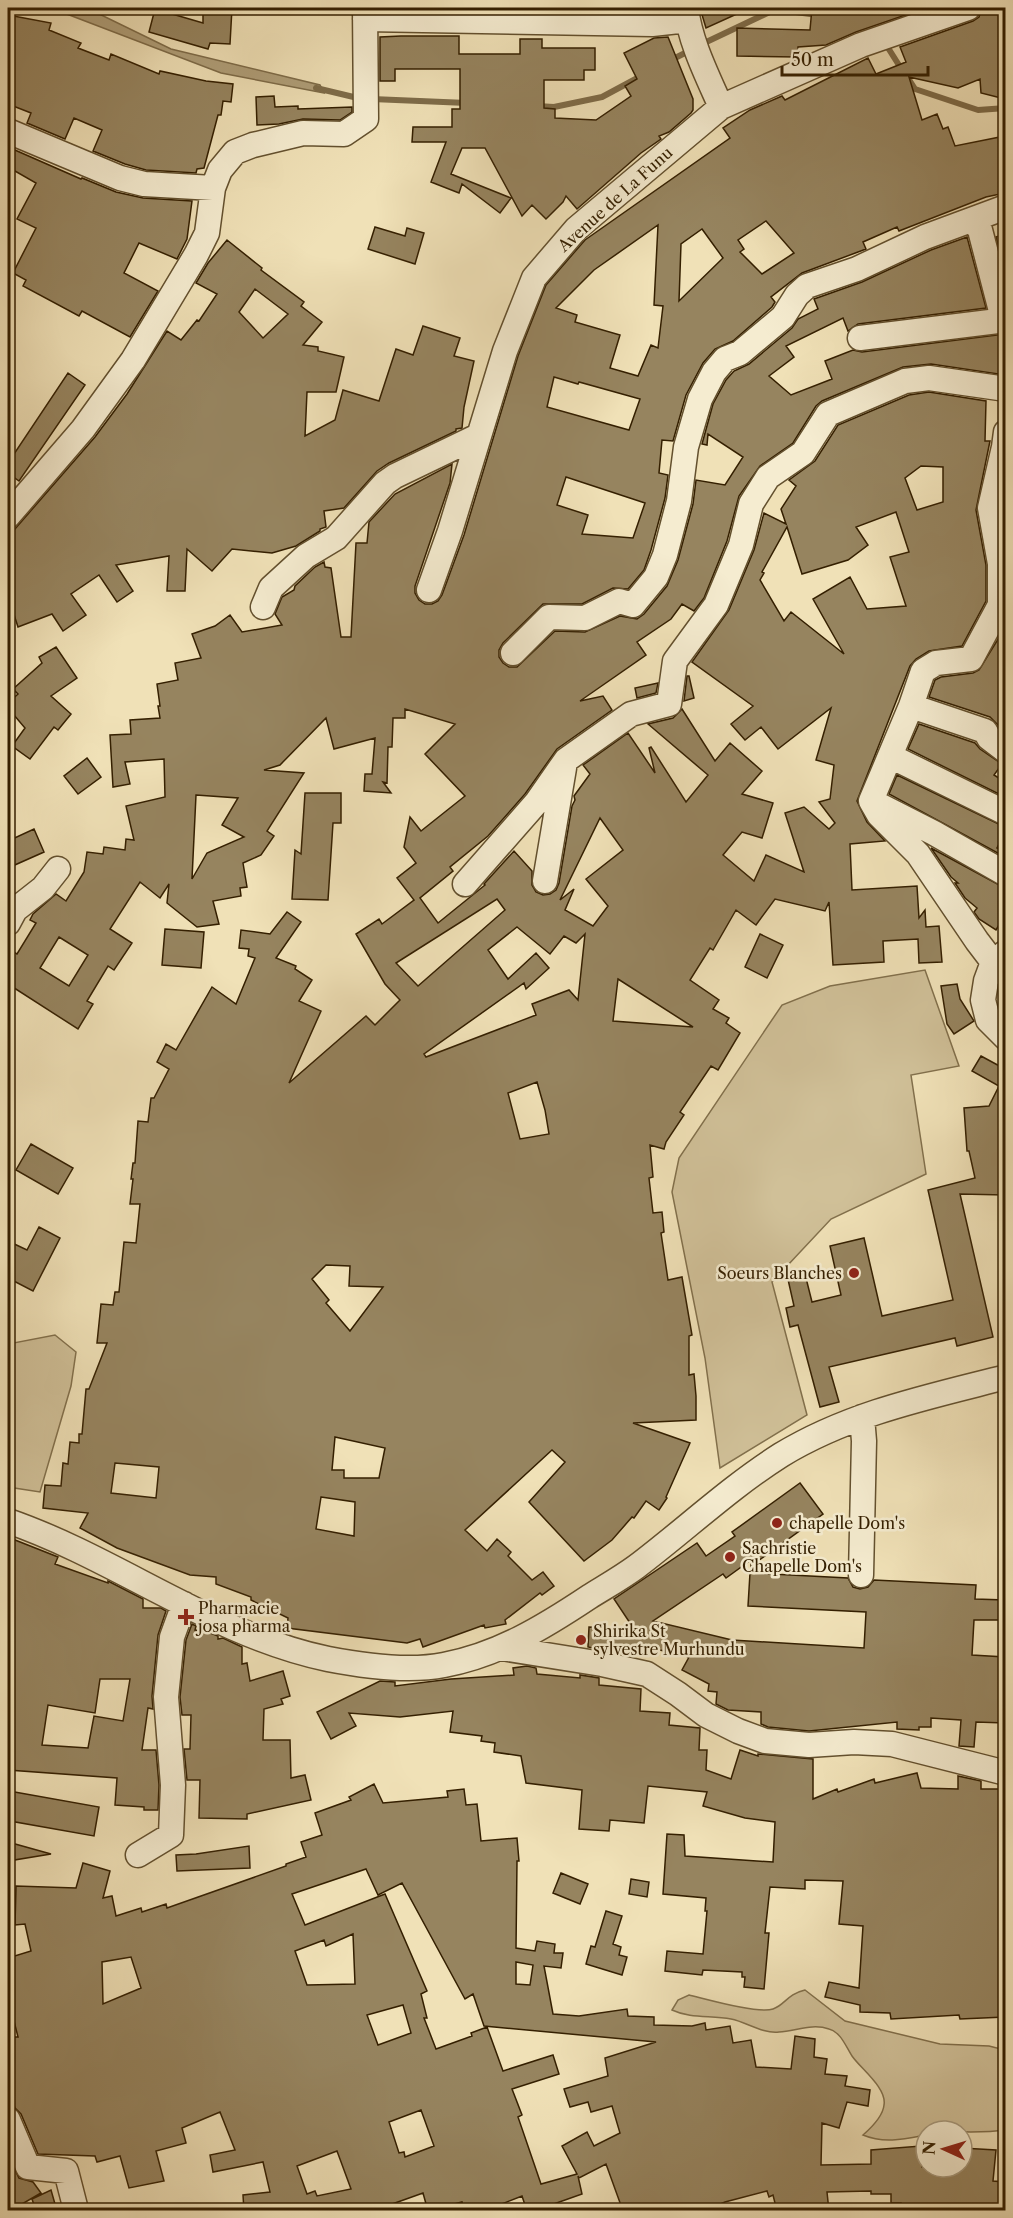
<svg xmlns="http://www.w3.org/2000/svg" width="1013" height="2218" font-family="'Libre Caslon Text',serif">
	<rect width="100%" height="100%" fill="#f0e1b7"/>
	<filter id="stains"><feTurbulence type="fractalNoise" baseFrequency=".00333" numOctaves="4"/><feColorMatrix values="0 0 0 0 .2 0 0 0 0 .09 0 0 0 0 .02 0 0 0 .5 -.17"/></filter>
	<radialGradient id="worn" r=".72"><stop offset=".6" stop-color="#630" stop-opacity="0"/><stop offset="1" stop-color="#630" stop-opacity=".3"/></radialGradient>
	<path fill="#d0c098" stroke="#82704c" stroke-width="1.5" d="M925 970 959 1066 911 1075 926 1174 831 1219 772 1282 807 1415 720 1468 705 1358 672 1192 679 1158 782 1005 830 986Z
		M55 1335 76 1352 71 1386 40 1492 8 1487V1344Z
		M805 1990 845 2021 940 2044 989 2046 1005 2050V2130C978 2134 954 2131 926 2131V2135C905 2139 884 2144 863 2135 871 2128 883 2116 884 2105 887 2088 861 2069 852 2056 846 2047 841 2032 829 2029 812 2023 796 2031 779 2032 762 2034 747 2022 731 2019 711 2015 691 2019 672 2010L678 2000 689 1995C706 1999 758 2014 773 2009 785 2005 787 1994 805 1990Z"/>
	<path fill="#b09f79" stroke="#7e6c49" stroke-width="1.5" d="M51 8H87L171 49 320 85 324 93 221 73Z"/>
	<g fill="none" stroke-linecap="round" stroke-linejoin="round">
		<path stroke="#7e6c49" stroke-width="6" d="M775 9 817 15
			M885 43 902 70
			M700 45 778 8
			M671 60 691 50
			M908 78 915 89 978 110 1006 108
			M316 88 362 99
			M372 99 467 103
			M537 106 554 107 602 97 643 75"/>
	</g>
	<path fill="#96845f" stroke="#341f00" stroke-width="1.5" fill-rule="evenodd" d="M203 8H232L230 44 210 43 208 49 149 32 155 9 203 23Z
		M700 8H750L706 28Z
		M812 8H926L856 32 826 45 798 47 797 57 737 56V28L810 30Z
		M982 8H1005V99L981 93 980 79 958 88 909 77 922 120 937 114 943 129 948 127 955 146 1005 136V193L986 197 899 231 897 227 863 242 866 249 802 273 771 297 775 302 772 307 733 341 715 349 703 363 686 395 673 441 662 440 659 473 668 475 665 498 651 550 644 570 628 589 613 588 582 604H543L503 643 499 650V657L503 663 509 667H517L555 631 585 632 620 616 637 619 644 614 667 586 678 560 693 504 696 480 725 485 743 457 708 434 707 445 702 444 713 404 726 380 734 371 749 364 792 328 798 319 818 309 814 299 862 282 931 250 967 237 986 308 858 324 848 331 843 318 786 346 794 357 769 376 791 395 832 379 825 361 853 350 862 352 1005 334V375L931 364 903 367 822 401 816 406 793 443 760 466 739 496 727 541 704 598 694 611 682 604 671 619 637 642 646 655 580 701 603 696 612 710 557 749 525 794 488 836 450 867 453 871 420 898 438 923 485 885 484 884 514 851 532 871V885L536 892 543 895 550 894 556 890 559 883 572 806 575 800 574 796 590 774 583 765 628 733 655 773 649 748 651 747 686 802 708 775 648 724 673 718 682 709 715 761 730 743 762 771 742 794 773 803 762 838 742 832 723 855 754 881 766 855 804 872 785 813 804 807 829 829 835 823 819 802 830 799 834 765 816 760 831 708 778 749 761 727 745 740 731 724 753 706 692 662 729 610 754 550 764 513 786 524 781 509 796 486 789 480 815 461 838 425 909 395 929 392 986 401 985 441H990L976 510 986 565V601L962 646 929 651 916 659 910 666 857 801 867 822 885 841 850 844 852 890 917 886 919 918 925 910 926 927 939 926 942 962 919 963 918 939 883 941 884 962 833 965 829 902 825 911 775 899 756 925 736 910 713 950 710 948 690 980 719 1000 713 1009 729 1018 726 1023 740 1033 718 1070 711 1066 680 1112 684 1115 666 1142 664 1149 650 1145 653 1177 649 1178 653 1213 662 1212 664 1232 661 1233 668 1280 682 1277 692 1335 689 1336V1375L694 1374 696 1396V1420L633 1423 690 1443 666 1497 667 1498 659 1510 646 1501 634 1518 632 1517 612 1540 584 1561 529 1502 565 1462 552 1450 465 1530 487 1551 497 1539 511 1552 508 1556 532 1580 543 1572 554 1586 542 1595 540 1593 505 1620 506 1624 485 1628 484 1625 423 1647 420 1639 407 1643 287 1628 288 1618 251 1600V1597L216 1584V1577L190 1575 117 1548 80 1528 88 1513 43 1508 45 1485 61 1486 63 1463 68 1464 70 1442 79 1443V1434H82L86 1389H89L107 1343H97L101 1304 113 1305 115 1292H119L124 1242 136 1243 140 1204H130L133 1179H131L133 1163H135L138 1121 148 1122 151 1098H154L169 1069 157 1062 166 1044 176 1050 212 987 236 1004 255 958 248 956 249 949 239 948 241 930 270 934 287 912 301 922 276 958 296 966 295 969 312 980 299 1001 321 1011 289 1083 366 1016 375 1025 400 1000 385 984 356 934 379 919 382 924 414 900 397 878 416 863 404 847 410 817 421 831 465 796 425 754 455 724 405 709V718H393L392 747H388L387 783 383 782 391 793 364 791 365 774H372L375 738 334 749 326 718 280 765 264 770 304 773 267 831 274 836 261 855 243 863 247 887 240 888 241 896 213 901 219 924 197 927 167 903 169 884 160 898 140 882 110 929 132 943 114 970 108 966 87 1001 93 1004 78 1029 8 984V949L17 954 36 923 30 920 33 914 56 894 66 901 84 872 87 852 103 854 104 847 125 850 126 839 134 840 126 806 165 797 164 759 125 762 130 784 113 787 110 735 131 734 130 720 160 718 158 706H160L157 684 178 680 175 663 201 658 192 634 215 626 230 615 242 632 282 625 275 614 282 597 294 590 295 586 315 567 324 562 325 567 331 568 341 637H351L356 543H367L369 522 395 494 452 464 450 483 415 586V593L419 600 425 604H432L438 601 442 595 464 535 518 356 546 285 585 240 730 138 723 128 750 110 782 96 785 100 868 58 876 74 906 62 900 47 973 21 979 17ZM766 221 794 253 762 274 740 252 744 249 738 240ZM658 225 654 305 663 306 658 348 651 345 638 376 610 368 620 335 575 322 577 315 556 308 594 270ZM702 229 723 258 679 301 681 244ZM554 377 578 384 579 382 640 399 629 430 547 407ZM921 466 943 467V502L917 510 905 478ZM566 477 645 503 633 538 582 534 588 515 557 505ZM896 512 909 552 890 557 906 606 867 609 850 577 813 599 844 654 791 612 784 621 760 580 764 573 762 572 787 527 802 574 848 560 868 545 856 527ZM196 795 238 798 222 825 244 837 207 853 192 879ZM600 818 623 850 586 879 608 906 593 926 565 910 574 889 560 900ZM497 899 505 910 418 986 396 963ZM517 927 550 954 564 936 576 943 585 934 578 1000 569 990 532 1004 536 1015 426 1057 424 1054 524 983 526 989 549 968 536 953 508 979 488 950ZM59 937 88 955 69 986 40 968ZM618 979 693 1027 613 1021ZM537 1082 545 1110 549 1134 520 1139 508 1093ZM326 1265 350 1266 349 1286 383 1287 350 1331 326 1303 329 1300 312 1279ZM335 1437 385 1448 379 1478H344V1470H332ZM115 1463 159 1467 156 1498 111 1493ZM321 1497 355 1502 354 1536 316 1529Z
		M8 15 51 23 49 30 81 43 78 48 109 60 111 54 159 74 160 71 206 81 233 84 231 102 223 101 221 115H218L204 168 197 169 196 173 146 170 125 164 93 151 102 130 74 118 65 139 27 123 31 113 8 104Z
		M401 36H459V54H520V39H542V48H595V70H584V80H544V108L555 109V118L596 120 631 96 625 86 637 79 624 53 654 38 668 37 693 99V110L691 113 669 132 659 136 661 139 641 153 577 209 566 196 563 202 546 219 532 205 522 216 485 148H462L451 174 511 198 500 213 462 184 459 193 431 182 446 142H412L413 127H452V109H460V69H395V81H380V37Z
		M274 96 275 107 298 106V109L352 107V112L340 120 303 119 279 124 257 125 256 97Z
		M8 147 81 179 82 178 116 192 143 198 192 201 187 239 177 259 139 243 124 273 158 291 130 337 82 311 79 316 23 286 26 280 13 273 36 228 17 219 36 183 8 167Z
		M375 227 405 236 407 228 424 233 415 264 368 249Z
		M1005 234V272L996 237Z
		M227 240 262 268 261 270 304 302 301 306 322 322 303 345 318 347V351L344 357 336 392H307L305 436 335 420 343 390 379 401 396 349 413 355 423 326 460 338 454 356 474 361 464 407 462 428 456 429V431L389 463 377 471 344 508 324 511 326 527 320 529V531L296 546 272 553 232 549 212 571 187 549 185 591H167L169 556 116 565 133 591 117 602 99 575 71 594 86 615 63 631 52 614 18 627 8 596V537L95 437 127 394 167 331 181 340 197 320 199 321 217 294 196 283 208 263ZM255 289 288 314 263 338 239 312Z
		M68 373 85 385 19 481 8 473V463Z
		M1000 636 1005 644V722L999 726 990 717 929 697 935 680 941 677 973 673 979 670Z
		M56 647 77 678 51 696 71 714 58 730 54 727 30 759 12 746 25 728 8 708V703L18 694 13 689 42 663 39 657Z
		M687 676H689L694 698 684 701Z
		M658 683 656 693 637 698 635 688Z
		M919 724 975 743 980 749 1002 764 994 775 1005 782V797L908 749Z
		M87 758 101 777 78 794 64 776Z
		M897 775 1005 827V832L997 848 1005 853V857L889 794Z
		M305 793H341V823H333L328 900 292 899 295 850 301 854Z
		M34 829 44 852 8 868V841Z
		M931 848 1005 888V915L996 930 979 919 974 912 977 908 965 898 955 883H958L951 877Z
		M165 929 204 932 201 968 162 965Z
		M760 934 783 945 767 978 745 967Z
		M957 984 960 999 974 1021 954 1034 947 1024 941 986Z
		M981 1056 1005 1069V1195L960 1194 993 1337 957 1346 955 1338 829 1367 839 1402 820 1407 798 1325 790 1327 786 1308 794 1306 787 1275 804 1270 812 1302 841 1295 830 1246 864 1238 882 1316 953 1300 928 1190 975 1178 969 1151H967L964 1108 989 1106 999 1086 972 1071Z
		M31 1144 73 1168 58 1194 16 1170Z
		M39 1227 60 1238 33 1291 8 1278V1241L27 1250Z
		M800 1483 823 1514 751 1566V1560L726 1578 723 1574 653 1621 732 1640 864 1648 866 1612 748 1606 750 1573 848 1578 853 1587 860 1589 868 1587 874 1580 976 1585 975 1599 1005 1600V1620H974L972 1655 1005 1657V1723L976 1722 974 1747 959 1746 961 1720 931 1718V1727H919V1730L897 1729V1722L809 1731 768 1727 761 1724V1712L728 1710 716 1704 717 1692 708 1691 709 1684 682 1670 689 1657 639 1645 638 1649 603 1647 602 1650 588 1647 589 1627 634 1629 614 1599 697 1543 706 1556 735 1536 732 1532Z
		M10 1538 58 1557 55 1564 108 1583V1581L143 1599V1608H161L166 1611 158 1635 152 1696 153 1709 148 1708 142 1750H156L159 1785 158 1810H144V1807L115 1805 117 1778 8 1770V1561ZM100 1679H130L123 1721 94 1716 88 1748 42 1745 48 1705 95 1713Z
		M192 1624 196 1626 195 1630 205 1631 218 1636V1639L223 1638 242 1647V1664L247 1663 250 1681 283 1671 290 1696 281 1699 283 1704 264 1709 263 1740H290L291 1778 305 1775 311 1800 247 1814V1819L199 1818 200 1780H187L184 1749H190L191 1715H182L180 1697 186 1640Z
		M527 1666 536 1668 537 1674 580 1678V1675L599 1678V1685L641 1689 640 1711 670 1713 669 1725 700 1728 699 1750H707L706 1770 731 1779 740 1750 758 1756V1754L813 1759V1799L837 1789 838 1792 874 1779 875 1783 917 1773 921 1788 958 1789V1776L981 1781V1789H1005V2017L960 2019 959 2015 891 2019 890 2013 860 2012V2005L825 1997 829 1982 859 1988 863 1926 839 1924 843 1881 805 1880V1889L770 1887 765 1933H769L764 1989 744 1987 745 1977H742V1972L703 1970 702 1975 665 1971 667 1951 703 1954 707 1911H705L706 1898 663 1894 667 1834 684 1835 685 1856 773 1862 775 1822 745 1818 703 1806 707 1792 648 1786 644 1823 610 1820 609 1831 579 1829 582 1790 526 1783 521 1756 494 1752 495 1743 481 1741 482 1736 450 1732 453 1711 400 1717 349 1713 356 1726 331 1739 317 1712 380 1681 395 1682V1686L451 1679 514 1675 513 1668Z
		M374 1784 383 1803 448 1797 447 1791 464 1789 466 1805 477 1804 481 1841 517 1838 519 1861H517L516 1948 535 1951 537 1941 555 1944 554 1953H563L561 1968 544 1966 553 2014 579 2016 627 2009 628 2016 654 2017V2025L692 2026 705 2023 706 2030 730 2026 733 2043 751 2040 756 2067 791 2069 795 2036 815 2039 814 2057 827 2059 825 2074 847 2076 845 2086 870 2090 868 2106 847 2102 839 2128 822 2123 821 2165 871 2164V2150L921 2146 922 2167H962V2148L996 2150 993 2181 1005 2182V2209L971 2206 972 2211H901V2203H891V2194H871V2191L827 2192 829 2211H777L773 2195 769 2197 767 2191 725 2202 704 2211H623L606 2164 579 2178 578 2176 582 2194 534 2211H527L522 2196 484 2211H477L475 2204 464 2208 462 2202 428 2211 423 2193 381 2208 380 2206 353 2211H244L243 2195 270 2192 263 2162 213 2172 210 2155 235 2150 220 2112 182 2128 186 2143 156 2151 164 2181 129 2188 120 2156 97 2162 95 2156 38 2154 21 2114 15 2108 8 2088V2037H18L8 1997V1958L31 1951 25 1924 15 1925 16 1886 76 1888 83 1863 110 1871 103 1898 112 1896 116 1916 141 1908 142 1912 166 1904 167 1908 286 1866V1864L306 1857 301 1842 322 1835 315 1813 351 1800 349 1797ZM366 1869 378 1895 402 1883 465 1999 473 1994 484 2026 656 2042 605 2058 608 2076 564 2089 570 2107 588 2102 591 2112 612 2106 620 2133 594 2146 587 2132 562 2146 577 2174 541 2184 518 2117 522 2115 512 2089 559 2074 553 2055 503 2071 487 2027 471 2033 472 2036 436 2049 424 2018H427L421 1994 427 1991 385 1894 305 1925 292 1894ZM353 1934 355 1984 307 1985 295 1951 324 1940 326 1946ZM131 1957 141 1988 103 2004 102 1962ZM516 1962 533 1965 530 1985 516 1984ZM403 2005 411 2033 378 2045 367 2015ZM421 2110 434 2146 405 2157 404 2152 399 2153 389 2122ZM337 2151 351 2189 317 2196 315 2191 307 2194 297 2166Z
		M9 1791 99 1807 94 1836 10 1821Z
		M8 1842 51 1854 8 1861Z
		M249 1846 250 1868 177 1871 176 1855 196 1854Z
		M561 1873 588 1884 580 1904 553 1893Z
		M631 1879 649 1882 647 1897 629 1894Z
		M606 1911 622 1916 613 1944 621 1947 619 1955 627 1957 622 1975 586 1964 591 1946 595 1947Z
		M8 2155 19 2178 33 2182 41 2193 10 2211H8Z
		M51 2190 57 2211H36L32 2199Z"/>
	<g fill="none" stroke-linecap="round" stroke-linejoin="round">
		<defs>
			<path id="minor" d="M686 8C690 42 707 75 721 107
				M365 19 652 24 688 20
				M8 131 120 178 144 184 213 188
				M973 220 980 230 1001 311 1006 320
				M860 338 1006 320
				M8 516 83 429 133 360 196 255 207 233 213 188 220 170 235 152 253 145 303 133 344 134 366 119 365 8
				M429 590 450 531 505 351 534 278 576 229 721 107 861 45 968 8
				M263 607 271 588 306 556 336 538 385 483 395 476 478 436
				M513 653 549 617 585 618 619 601 633 605 656 577 665 555 679 501 686 447 700 399 714 372 725 359 740 353 783 317 797 295 807 286 857 269 925 237 1006 207
				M911 706 985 731 989 738 1006 751
				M890 756 1006 813
				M881 806 934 833 1006 874
				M545 881 564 768
				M465 884 536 803 566 760 631 714 669 704 675 661 716 605 741 545 751 504 768 477 803 453 828 414 905 381 929 378 1006 389
				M8 923 15 910 43 888 58 869
				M1006 952 993 962 986 981 983 1000 988 1020 1006 1038
				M993 962 977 941 918 854 879 815 871 801 911 706 923 671 936 663 971 659 1000 605V564L990 508 1004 447 1006 432
				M8 1521C118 1559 213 1635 328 1659 364 1666 408 1672 444 1665 498 1655 544 1627 589 1597 605 1587 621 1578 636 1567 685 1530 729 1488 781 1455 850 1413 928 1397 1006 1377
				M861 1575 864 1441 862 1417
				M502 1648 602 1664 647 1674 678 1694 706 1715 738 1731 765 1741 809 1745 854 1742 892 1744 1006 1773
				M138 1855 171 1835 173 1785 166 1697 172 1637 184 1604
				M8 2120 28 2167 66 2171 76 2210"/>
		</defs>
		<use href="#minor" stroke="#63502e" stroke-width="27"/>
		<use href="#minor" stroke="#f5ecd0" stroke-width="24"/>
	</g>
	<g fill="#8f2418" stroke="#f5ecd0" stroke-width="2">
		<circle cx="854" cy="1273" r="6"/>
		<circle cx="777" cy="1523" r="6"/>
		<circle cx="730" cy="1557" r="6"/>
		<path d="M183 1608h6v6h6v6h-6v6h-6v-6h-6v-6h6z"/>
		<circle cx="581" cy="1640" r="6"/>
	</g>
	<g text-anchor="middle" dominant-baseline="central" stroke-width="5" stroke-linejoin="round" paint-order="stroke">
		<g font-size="16" fill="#341f00" stroke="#f5ecd0">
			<text transform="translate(615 199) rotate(-42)">Avenue de La Funu</text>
		</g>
		<g font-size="16" fill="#341f00" stroke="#f5ecd0" text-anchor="start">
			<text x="842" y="1273" text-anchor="end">Soeurs Blanches</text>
			<text x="789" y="1523">chapelle Dom's</text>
			<text x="742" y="1548">Sachristie<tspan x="742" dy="18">Chapelle Dom's</tspan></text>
			<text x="198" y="1608">Pharmacie<tspan x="198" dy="18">josa pharma</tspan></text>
			<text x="593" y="1631">Shirika St<tspan x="593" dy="18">sylvestre Murhundu</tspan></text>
		</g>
	</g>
	<rect width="1013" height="2218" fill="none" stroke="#f0e1b7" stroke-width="30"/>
	<rect x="9" y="9" width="995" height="2200" fill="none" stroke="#341f00" stroke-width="3"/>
	<rect x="15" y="15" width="983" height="2188" fill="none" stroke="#341f00" stroke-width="1.5"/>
	<g transform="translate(944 2149) rotate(274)"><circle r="28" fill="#f5ecd0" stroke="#a89a7d" stroke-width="1.5"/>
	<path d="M0-4.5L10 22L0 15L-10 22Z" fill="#8f2418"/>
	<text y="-9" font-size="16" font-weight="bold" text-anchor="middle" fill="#341f00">N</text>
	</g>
	<path d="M782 66v9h146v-9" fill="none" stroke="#341f00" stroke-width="3"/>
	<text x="791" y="66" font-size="18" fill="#341f00" stroke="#f5ecd0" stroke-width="4.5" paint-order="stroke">50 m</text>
	<rect width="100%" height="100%" filter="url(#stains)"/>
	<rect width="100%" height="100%" fill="url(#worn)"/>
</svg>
